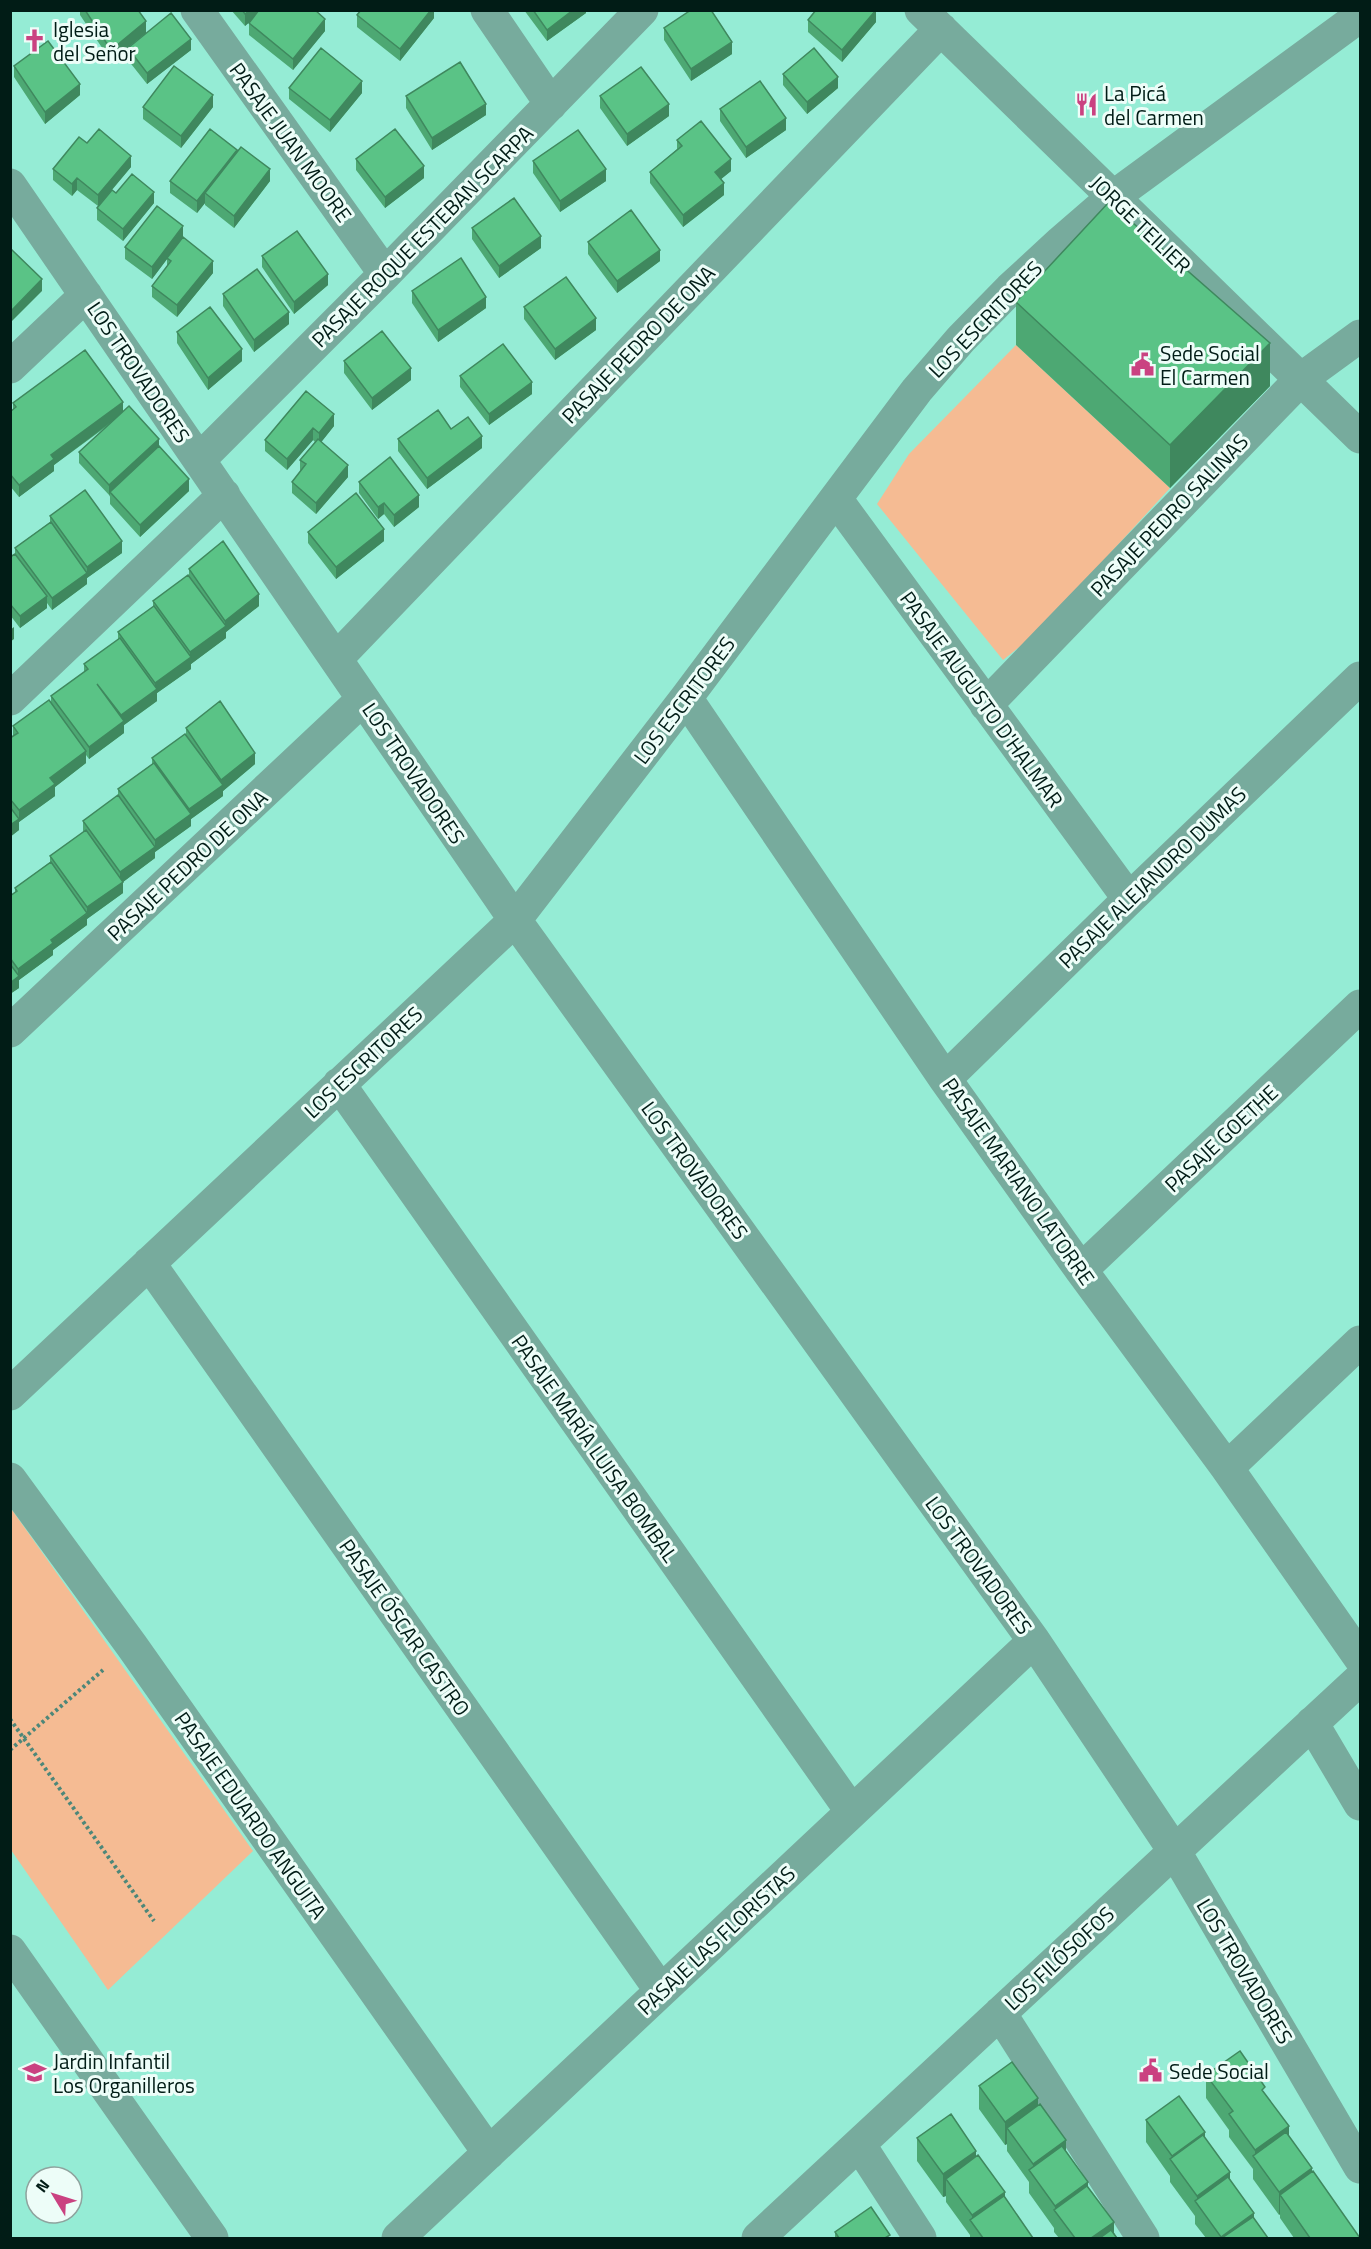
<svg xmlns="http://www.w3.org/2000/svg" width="1371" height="2249" font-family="'Titillium Web',sans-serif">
	<rect width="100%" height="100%" fill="#95ecd5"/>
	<path fill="#f5bb93" d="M1016 345 1170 488 1037 633 1003 660 877 504 909 454Z
		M10 1507 253 1851 108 1990 11 1850Z"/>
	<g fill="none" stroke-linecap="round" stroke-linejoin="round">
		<path stroke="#4d8779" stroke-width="4" stroke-dasharray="3 3" stroke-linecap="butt" d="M10 1719 154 1921
			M10 1750 103 1670"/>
		<path stroke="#77ab9d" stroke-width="33" d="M197 10 385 274
			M487 10 551 104
			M921 10 1360 437
			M10 185 515 920 1034 1641 1175 1852 1360 2167
			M10 367 86 295
			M199 460 385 274 642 10
			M836 499 1129 899
			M336 659 941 29
			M686 698 945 1079 1081 1270 1227 1468 1360 1658
			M10 699 224 495
			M986 705 1301 379 1360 336
			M10 1031 363 699
			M945 1079 1129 899 1360 678
			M339 1084 852 1812
			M149 1263 661 1991
			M1081 1270 1360 1006
			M10 1394 515 920 686 698 917 390 961 339 1010 289 1061 242 1113 197 1360 16
			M1227 1468 1360 1342
			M10 1479 132 1646 489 2153
			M1312 1723 1360 1804
			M10 1951 212 2238
			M1000 2013 1143 2238
			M859 2144 920 2238
			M398 2238 1034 1641
			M758 2238 1360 1679"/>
	</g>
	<path fill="#4da873" d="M80 10H138L146 33 111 61 80 15Z
		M231 10H315L325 31 293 70 249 35V23L250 22 245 26Z
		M434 10V18L400 61 357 27V15Z
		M524 10H586V13L547 41Z
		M808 20 876 22 842 62 808 32Z
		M664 28 732 54 691 81 664 40Z
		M128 48 191 50 147 84 128 60Z
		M14 66 80 95 45 124 14 77Z
		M783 74 838 88 807 114 783 85Z
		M289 88 362 93 330 132 289 99Z
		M406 96 486 115 432 150 406 108Z
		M600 96 669 116 627 146 600 108Z
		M143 107H213L181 148 143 119Z
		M720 109 786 130 746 158 720 121Z
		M677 140 731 171 721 179 724 195 683 227 650 183V172L677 149Z
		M87 143 131 167 112 190 116 193 154 203 123 241 97 220V208L98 206 77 190 72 196 53 180V169Z
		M237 152 270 181 234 228 205 205V203L197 213 170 193V181Z
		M356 159 424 178 385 208 356 170Z
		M533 161 606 181 560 212 533 173Z
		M472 228 541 248 499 278 472 239Z
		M183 238 213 273 177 317 152 297V286L167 267V259L152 279 125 259V247Z
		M588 242 660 261 617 293 588 254Z
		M262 256 328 285 294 314 262 267Z
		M412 291 486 308 438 342 412 303Z
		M223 294 289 324 254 352 223 306Z
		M1016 302 1270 386 1170 488 1016 345Z
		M524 307 596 330 555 360 524 319Z
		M177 332 242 361 208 390 177 343Z
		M344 361 411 380 372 410 344 373Z
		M460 376 532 394 489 425 460 387Z
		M306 391 334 426 321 442 348 477 316 514 292 493V482L300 472V460L315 442 313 440 287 470 265 451V440Z
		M13 403 123 411 159 447 189 491 140 537 110 504V496L79 463V452L110 424 54 465V471L19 497 10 486V412L13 410Z
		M451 429 482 448 427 489 398 451V439Z
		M359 482 419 507 394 527 384 514 378 519 359 493Z
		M50 516 122 553 87 578V584L52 610 47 603V608L20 628 10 615V557L15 554V548L50 522Z
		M308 532 384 541 336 579 308 543Z
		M189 569 259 606 226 632V638L191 664V669L157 693V701L124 725V733L89 759 86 755V763L55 787V796L19 822V830L10 837V738L13 736V726L51 703V696L84 672V664L118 640V632L153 607V601L189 576Z
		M186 728 255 764 223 791V796L191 819V826L155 852V858L123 882V893L87 919V925L53 950V955L19 980V988L10 994V896L15 893V888L50 862V856L83 833V821L118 796V789L152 764V758L186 734Z
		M1206 2075 1265 2094 1289 2136 1312 2172 1360 2238H1294L1280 2218V2214L1279 2215 1253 2179V2169L1229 2137V2130L1206 2098Z
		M979 2086 1038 2105 1088 2187 1117 2238H1059L1054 2232V2228L1029 2193V2182L1007 2151V2144L1005 2145 979 2109Z
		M1146 2120 1205 2138 1254 2219 1268 2238H1206L1195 2224V2216L1170 2182V2176L1146 2142Z
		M917 2138 976 2156 1033 2238H970V2235L946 2202V2196L943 2197 917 2161Z
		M835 2232 890 2238H835Z"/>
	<path fill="#3f885e" d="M250 10H262L245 26V14Z
		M431 10H434V18L400 61V49Z
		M573 10H586V13L547 41V30Z
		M876 10V22L842 62V50Z
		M325 19V31L293 70V59Z
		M146 21V33L111 61V50Z
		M191 39V50L147 84V73Z
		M732 42V54L691 81V69Z
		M838 77V88L807 114V102Z
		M362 81V93L330 132V120Z
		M80 84V95L45 124V112Z
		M213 95V107L181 148V136Z
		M486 104V115L432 150V138Z
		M669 104V116L627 146V134Z
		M786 118V130L746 158V147Z
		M237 150V162L205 193V203L197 213V201Z
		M131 156V167L98 206V195Z
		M731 159V171L715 184V172Z
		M424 166V178L385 208V197Z
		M270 169V181L234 228V216Z
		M606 169V181L560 212V201Z
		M77 178V190L72 196V184Z
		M724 183V195L683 227V215Z
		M154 192V203L123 241V229Z
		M183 226V238L152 279V267Z
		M541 236V248L499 278V266Z
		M660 250V261L617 293V281Z
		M213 261V273L177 317V305Z
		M328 274V285L294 314V302Z
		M42 279V291L10 323V312Z
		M486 297V308L438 342V330Z
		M289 312V324L254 352V340Z
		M596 318V330L555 360V349Z
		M1270 343V386L1170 488V445Z
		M242 349V361L208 390V378Z
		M411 368V380L372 410V398Z
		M532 382V394L489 425V414Z
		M123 402V413L54 465V471L19 497V485L51 455Z
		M334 414V426L319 445V433Z
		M313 428V440L287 470V459Z
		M482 436V448L427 489V478Z
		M159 439V451L110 492 109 497V485Z
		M348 465V477L316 514V503Z
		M189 479V491L140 537V525Z
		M419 495V507L394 527V515Z
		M384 503V514L378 519V507Z
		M384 529V541L336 579V567Z
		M122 541V553L87 578V584L52 610V598L87 573V567Z
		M259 594V606L226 632V638L191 664V669L157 693V701L124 725V733L89 759V747L121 723V715L155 691V683L190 658V652L225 627V621Z
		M47 596V608L20 628V616Z
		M14 627V639L10 642V630Z
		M86 751V763L55 787V796L19 822V830L10 837V825L19 819V810L50 778Z
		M255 753V764L223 791V796L191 819V826L155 852V858L123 882V893L87 919V925L53 950V955L19 980V988L10 994V983L18 977V969L51 940 87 914V907L120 884V872L155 847V840L189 815V809L221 786V780Z
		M1038 2098V2121L1007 2128V2144L1005 2145V2122Z
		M1289 2126V2149L1255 2160V2150Z
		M1205 2132V2155L1172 2162V2156Z
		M1066 2140V2163L1033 2175V2164Z
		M976 2151V2174L946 2179V2196L943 2197V2174Z
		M1312 2168V2191L1280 2195V2214L1279 2215V2192Z
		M1230 2172V2195L1197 2203V2196Z
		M1088 2182V2205L1055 2211V2206Z
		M1005 2192V2214L972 2222V2215Z
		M1254 2213V2236L1251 2238H1221V2237Z
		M1114 2222V2238H1091Z"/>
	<path fill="#5ac386" stroke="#3f885e" stroke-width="1.5" d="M85 10H138L146 21 111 50Z
		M242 10H250L245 14Z
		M259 10H315L325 19 293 59 249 23Z
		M361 10H431L400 49 357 15Z
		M533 10H573L547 30Z
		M691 10H711L732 42 691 69 664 28Z
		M816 10H876L842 50 808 20Z
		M171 13 191 39 147 73 128 48Z
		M48 41 80 84 45 112 14 66Z
		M321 48 362 81 330 120 289 88Z
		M814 48 838 77 807 102 783 74Z
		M460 62 486 104 432 138 406 96Z
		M174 66 213 95 181 136 143 107Z
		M641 67 669 104 627 134 600 96Z
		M760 81 786 118 746 147 720 109Z
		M701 121 731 159 715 172 724 183 683 215 650 172 682 146 677 140Z
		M99 129 131 156 98 195 77 178 72 184 53 169 79 137 87 143Z
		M210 129 237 150 197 201 170 181Z
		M395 129 424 166 385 197 356 159Z
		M578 130 606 169 560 201 533 161Z
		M241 147 270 169 234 216 205 193Z
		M132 174 154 192 123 229 97 208 112 190 116 193Z
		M514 198 541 236 499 266 472 228Z
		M1109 202 1270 343 1170 445 1016 302Z
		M157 206 183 226 152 267 125 247Z
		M631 210 660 250 617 281 588 242Z
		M297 231 328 274 294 302 262 256Z
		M183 237 213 261 177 305 152 286 171 261 167 258Z
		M12 250 42 279 10 312V251Z
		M461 258 486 297 438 330 412 291Z
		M257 269 289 312 254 340 223 294Z
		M566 277 596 318 555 349 524 307Z
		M210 307 242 349 208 378 177 332Z
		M382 331 411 368 372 398 344 361Z
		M503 344 532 382 489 414 460 376Z
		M85 350 123 402 51 455 54 459 19 485 10 474V412L16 407 13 403Z
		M306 391 334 414 319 433 313 428 287 459 265 440Z
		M129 406 159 439 109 485 79 452Z
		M438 410 451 429 468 417 482 436 427 478 398 439Z
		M318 439 348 465 316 503 292 482 306 464 300 460Z
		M159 446 189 479 140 525 110 492Z
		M390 457 419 495 394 515 384 503 378 507 359 482Z
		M85 490 122 541 87 567 50 516Z
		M356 493 384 529 336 567 308 532Z
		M51 522 87 573 52 598 15 548Z
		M223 541 259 594 225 621 189 569Z
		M15 554 47 596 20 616 10 604V557Z
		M188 575 226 626 190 652 153 601Z
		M154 606 191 657 155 683 118 632Z
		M120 638 157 689 121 715 97 684 124 721 89 747 51 696 88 669 84 664Z
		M49 700 86 751 50 778 55 784 19 810 10 799V738L18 733 13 726Z
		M220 701 255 753 221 780 186 728Z
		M185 734 223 785 189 809 152 758Z
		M154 763 191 814 155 840 118 789Z
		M118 795 155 847 120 872 83 821Z
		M10 807 19 819 10 825Z
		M86 830 123 882 87 907 50 856Z
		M51 862 87 913 51 940 53 943 18 969 10 958V896L17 891 15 888Z
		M10 964 19 976 10 983Z
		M1240 2051 1265 2087 1262 2090 1289 2126 1255 2150 1229 2114 1233 2111 1206 2075Z
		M1012 2062 1038 2098 1005 2122 979 2086Z
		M1179 2096 1205 2132 1172 2156 1146 2120Z
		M1040 2104 1066 2140 1033 2164 1007 2128Z
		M951 2114 976 2151 943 2174 917 2138Z
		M1286 2132 1312 2168 1279 2192 1253 2156Z
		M1203 2135 1230 2172 1197 2196 1170 2159Z
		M1062 2146 1088 2182 1055 2206 1029 2170Z
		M978 2155 1005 2192 972 2215 946 2179Z
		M1313 2171 1360 2238H1310L1280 2195Z
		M1228 2177 1254 2213 1221 2237 1195 2201Z
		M1087 2186 1114 2222 1091 2238H1075L1054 2210Z
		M1004 2196 1033 2238H983L970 2220Z
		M871 2207 890 2235 885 2238H839L835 2232Z
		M1253 2217 1268 2238H1222Z
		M1111 2230 1117 2238H1100Z"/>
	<defs>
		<symbol id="church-bare" viewBox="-9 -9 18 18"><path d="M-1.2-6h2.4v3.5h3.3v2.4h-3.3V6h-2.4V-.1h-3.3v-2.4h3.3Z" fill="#ca4281" stroke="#edfdf8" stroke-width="2.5" paint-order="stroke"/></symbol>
		<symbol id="restaurant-bare" viewBox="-9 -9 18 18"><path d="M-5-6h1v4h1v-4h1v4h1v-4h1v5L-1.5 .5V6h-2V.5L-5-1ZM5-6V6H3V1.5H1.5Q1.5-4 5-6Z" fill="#ca4281" stroke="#edfdf8" stroke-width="2.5" paint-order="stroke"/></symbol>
		<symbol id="civic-bare" viewBox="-9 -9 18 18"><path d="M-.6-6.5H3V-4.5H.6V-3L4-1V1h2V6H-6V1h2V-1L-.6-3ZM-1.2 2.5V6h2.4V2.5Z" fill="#ca4281" stroke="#edfdf8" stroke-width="2.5" paint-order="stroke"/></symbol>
		<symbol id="school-bare" viewBox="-9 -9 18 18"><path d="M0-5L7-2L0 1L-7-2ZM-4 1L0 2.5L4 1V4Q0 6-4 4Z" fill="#ca4281" stroke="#edfdf8" stroke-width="2.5" paint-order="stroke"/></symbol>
	</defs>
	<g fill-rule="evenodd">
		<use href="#church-bare" x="18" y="24" width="33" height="33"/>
		<use href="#restaurant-bare" x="1070" y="88" width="33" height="33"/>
		<use href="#civic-bare" x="1126" y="348" width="33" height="33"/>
		<use href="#civic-bare" x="1134" y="2054" width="33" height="33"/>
		<use href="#school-bare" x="18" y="2056" width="33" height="33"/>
	</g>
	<g text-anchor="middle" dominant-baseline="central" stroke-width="6" stroke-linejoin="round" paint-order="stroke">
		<g font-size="21" fill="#011c16" stroke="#edfdf8" text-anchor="start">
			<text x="53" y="29">Iglesia<tspan x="53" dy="24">del Señor</tspan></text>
			<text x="1104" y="93">La Picá<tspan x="1104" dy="24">del Carmen</tspan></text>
			<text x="1160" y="353">Sede Social<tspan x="1160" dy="24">El Carmen</tspan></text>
			<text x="53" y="2061">Jardin Infantil<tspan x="53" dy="24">Los Organilleros</tspan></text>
			<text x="1169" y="2071">Sede Social</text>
		</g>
		<g font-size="21" fill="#011c16" stroke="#edfdf8">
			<text transform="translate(291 142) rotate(54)">PASAJE JUAN MOORE</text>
			<text transform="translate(1141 224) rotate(44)">JORGE TEILIER</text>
			<text transform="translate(422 236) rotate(-45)">PASAJE ROQUE ESTEBAN SCARPA</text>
			<text transform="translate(985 319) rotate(-46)">LOS ESCRITORES</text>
			<text transform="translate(638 344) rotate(-46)">PASAJE PEDRO DE ONA</text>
			<text transform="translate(139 372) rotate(56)">LOS TROVADORES</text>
			<text transform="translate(1169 515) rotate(-46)">PASAJE PEDRO SALINAS</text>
			<text transform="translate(982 699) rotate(54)">PASAJE AUGUSTO D'HALMAR</text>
			<text transform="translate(684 700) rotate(-53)">LOS ESCRITORES</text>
			<text transform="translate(414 773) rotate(56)">LOS TROVADORES</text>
			<text transform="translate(187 865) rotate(-43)">PASAJE PEDRO DE ONA</text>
			<text transform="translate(1152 877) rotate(-44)">PASAJE ALEJANDRO DUMAS</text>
			<text transform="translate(363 1062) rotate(-43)">LOS ESCRITORES</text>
			<text transform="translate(1221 1138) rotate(-43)">PASAJE GOETHE</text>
			<text transform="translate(695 1170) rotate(54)">LOS TROVADORES</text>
			<text transform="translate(1019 1181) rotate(55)">PASAJE MARIANO LATORRE</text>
			<text transform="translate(595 1448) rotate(55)">PASAJE MARÍA LUISA BOMBAL</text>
			<text transform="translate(979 1565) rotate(54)">LOS TROVADORES</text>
			<text transform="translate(405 1627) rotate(55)">PASAJE ÓSCAR CASTRO</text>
			<text transform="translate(251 1815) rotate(55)">PASAJE EDUARDO ANGUITA</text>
			<text transform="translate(716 1940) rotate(-43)">PASAJE LAS FLORISTAS</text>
			<text transform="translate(1059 1958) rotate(-43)">LOS FILÓSOFOS</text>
			<text transform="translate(1245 1971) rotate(59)">LOS TROVADORES</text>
		</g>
	</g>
	<rect width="1371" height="2249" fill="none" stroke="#011c16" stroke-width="24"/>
	<g transform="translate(54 2195) rotate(308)"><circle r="28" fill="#edfdf8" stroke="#8fa39e" stroke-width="1.5"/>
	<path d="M0-4.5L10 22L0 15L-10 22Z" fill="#ca4281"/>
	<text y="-9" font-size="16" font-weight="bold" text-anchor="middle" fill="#011c16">N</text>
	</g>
</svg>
